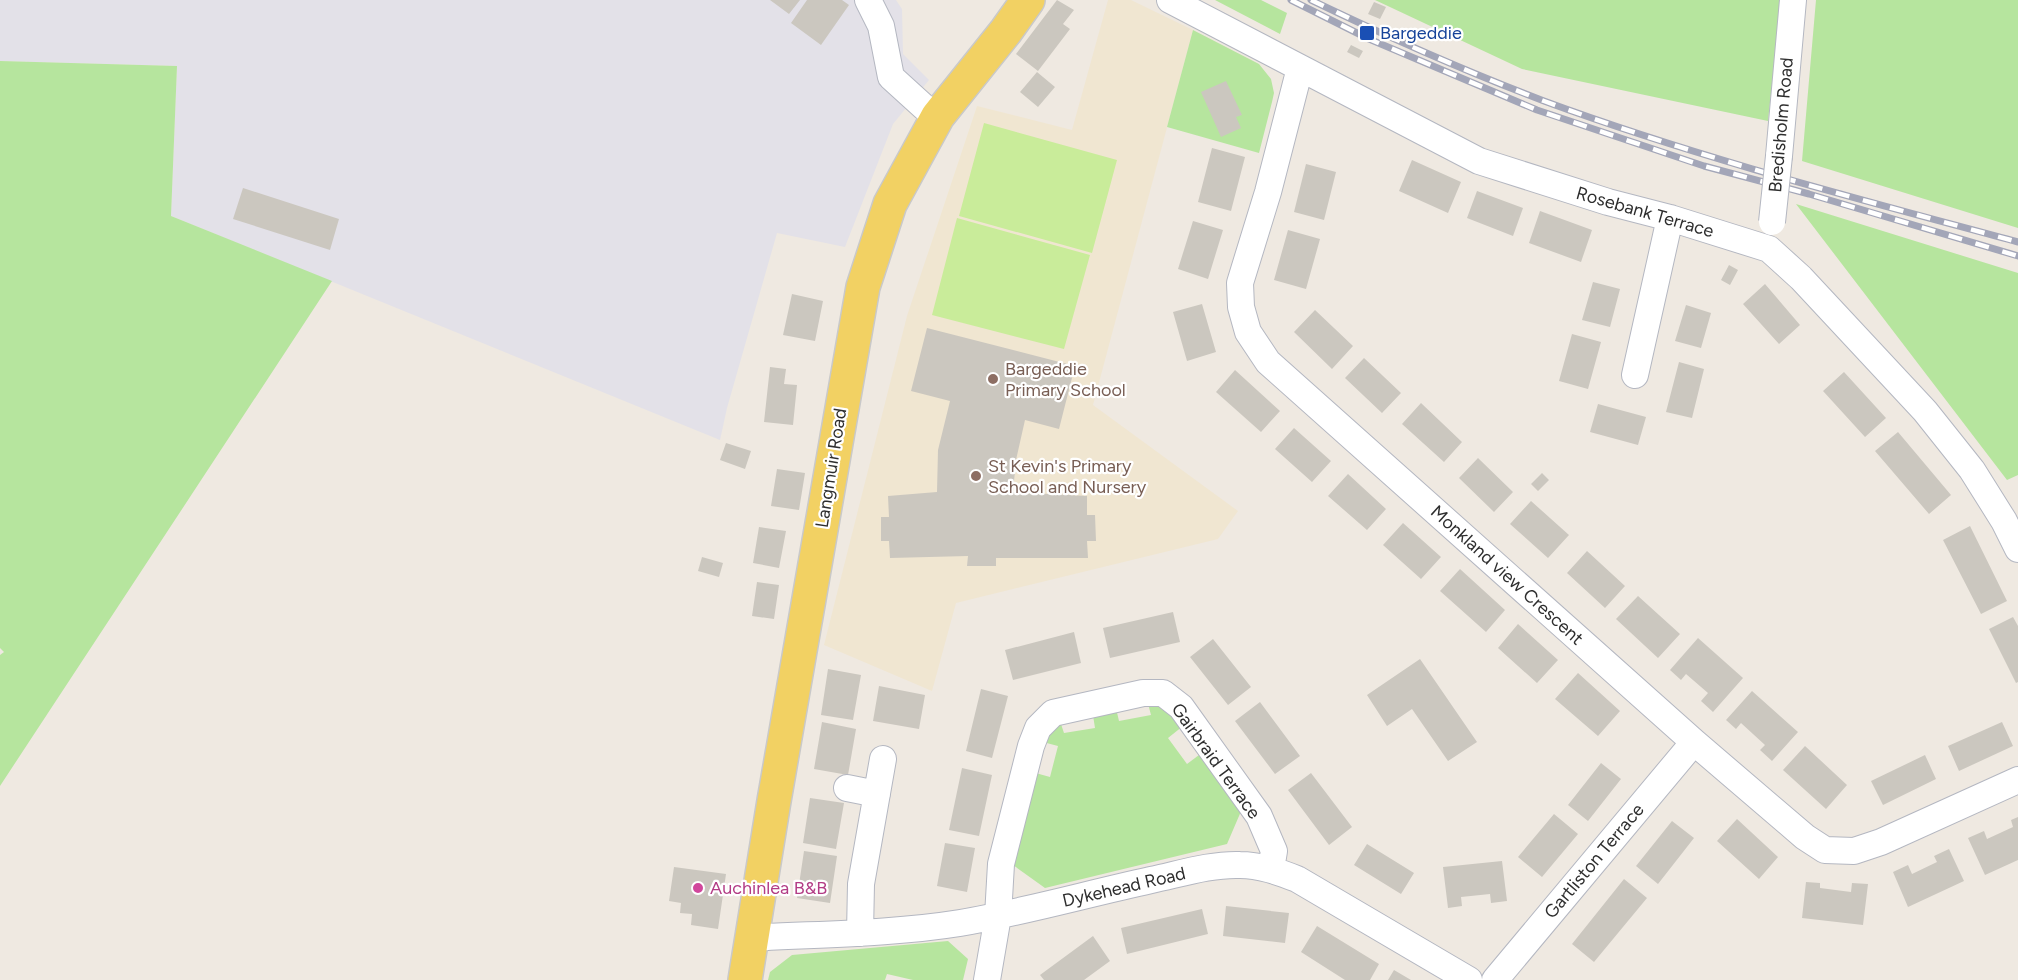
<svg xmlns="http://www.w3.org/2000/svg" width="2018" height="980" font-family="Figtree,sans-serif">
	<rect width="100%" height="100%" fill="#efe9e1"/>
	<path fill="#e3e1e8" d="M0 0H896L902 9 903 54 929 80 893 124 845 247 777 233 727 408 720 440 171 216 177 66 0 61Z"/>
	<path fill="#f0e6d1" d="M1108 0H1131L1193 30 1093 405 1238 511 1218 539 956 603 932 691 824 645 907 316 977 106 1072 130Z"/>
	<path fill="#b6e59e" d="M1215 0H1261L1287 13 1280 34Z
		M1375 0H1781L1768 121 1522 69Z
		M1816 0H2018V228L1802 161Z
		M1193 30 1259 64 1271 79 1274 93 1272 102 1259 153 1167 127Z
		M0 61 177 66 171 216 332 281 0 786V655L4 652 0 648Z
		M1796 204 2018 273V475L2007 480Z
		M1146 696H1159L1183 726 1168 738 1187 764 1203 752 1242 809 1227 844 1045 888 1013 865 1032 772 1050 777 1058 746 1039 741 1059 718 1064 733 1095 728 1092 709 1115 704 1119 721 1151 715Z
		M948 941 968 959 963 980H913L887 974 885 980H768L770 972 792 955Z"/>
	<path fill="#c9ec9a" d="M984 123 1117 160 1092 253 959 216Z
		M957 218 1090 255 1064 349 932 315Z"/>
	<path fill="#cbc7bf" d="M770 0H800L789 14Z
		M807 0H842L849 5 821 45 791 23Z
		M1057 0 1074 10 1063 24 1070 29 1038 71 1016 54Z
		M1374 2 1386 7 1380 19 1368 14Z
		M1351 45 1363 51 1359 58 1347 52Z
		M1037 72 1055 87 1038 107 1020 92Z
		M1226 81 1242 115 1236 117 1241 128 1221 137 1201 92Z
		M1212 148 1245 157 1231 211 1198 202Z
		M1412 160 1461 182 1448 213 1399 191Z
		M1306 164 1336 172 1324 220 1294 212Z
		M243 188 339 219 330 250 233 219Z
		M1477 191 1523 208 1513 236 1467 218Z
		M1540 211 1592 230 1581 262 1529 243Z
		M1193 221 1223 230 1208 279 1178 269Z
		M1288 230 1320 239 1306 289 1274 280Z
		M1729 265 1738 270 1730 285 1721 280Z
		M1593 282 1620 289 1610 327 1582 320Z
		M1765 284 1800 325 1779 344 1743 304Z
		M792 294 823 301 815 341 783 335Z
		M1202 304 1216 352 1187 361 1173 312Z
		M1686 305 1711 313 1701 348 1675 341Z
		M1315 310 1353 346 1332 369 1294 332Z
		M927 328 1075 366 1059 429 1025 420 1016 460 1013 492 1087 496V515H1095L1096 541H1087L1088 558H996V566H967L968 556 890 558 889 541H881V517H889L888 496 937 492 938 450 950 401 911 391Z
		M1572 334 1601 342 1588 389 1559 381Z
		M1364 358 1401 393 1382 413 1345 378Z
		M1679 362 1704 369 1692 418 1666 412Z
		M770 367 786 369 784 384 797 385 793 425 764 422Z
		M1235 370 1280 411 1261 432 1216 392Z
		M1844 372 1886 418 1865 437 1823 391Z
		M1421 403 1462 442 1444 462 1402 424Z
		M1598 404 1646 417 1638 445 1590 432Z
		M1294 428 1331 461 1312 482 1275 449Z
		M1898 432 1951 495 1929 514 1875 451Z
		M726 443 751 451 745 469 720 460Z
		M1478 458 1513 492 1494 512 1459 478Z
		M777 469 805 473 799 510 771 506Z
		M1542 473 1549 480 1538 491 1531 484Z
		M1348 474 1386 509 1367 530 1328 496Z
		M1531 501 1569 535 1548 558 1510 524Z
		M1403 523 1441 557 1421 579 1383 545Z
		M1970 526 2007 601 1981 614 1943 540Z
		M759 527 786 531 779 568 753 563Z
		M1587 551 1625 586 1605 608 1567 573Z
		M702 557 723 563 719 577 698 571Z
		M1460 569 1505 610 1486 632 1440 591Z
		M757 582 779 585 774 619 752 616Z
		M1638 596 1680 634 1658 658 1616 619Z
		M1173 612 1180 642 1110 658 1103 628Z
		M2013 617 2018 626V682L2016 683 1989 629Z
		M1518 624 1558 660 1537 683 1498 648Z
		M1074 632 1081 663 1013 680 1005 650Z
		M1698 638 1743 678 1713 712 1701 701 1708 693 1686 674 1681 680 1670 670Z
		M1213 639 1251 687 1228 705 1190 657Z
		M1420 659 1477 742 1448 761 1412 709 1387 726 1367 695Z
		M828 669 861 675 853 720 821 715Z
		M1578 673 1620 711 1598 736 1555 699Z
		M879 686 925 695 919 729 873 721Z
		M981 689 1008 696 992 758 966 751Z
		M1752 691 1798 732 1772 761 1760 750 1765 745 1741 723 1736 729 1726 720Z
		M1260 702 1300 756 1275 774 1235 721Z
		M822 722 856 729 848 775 814 769Z
		M2002 722 2013 746 1959 771 1948 746Z
		M1805 746 1847 785 1826 809 1783 770Z
		M1925 755 1936 779 1883 805 1871 781Z
		M1601 763 1621 779 1588 821 1568 805Z
		M962 768 992 775 979 836 949 830Z
		M1311 773 1352 827 1329 845 1288 790Z
		M810 798 844 803 836 849 803 843Z
		M1554 814 1578 834 1542 877 1518 857Z
		M2018 817V860L1985 875 1968 838 1984 831 1987 839 2013 827 2011 820Z
		M1737 819 1778 857 1759 879 1717 841Z
		M1672 821 1694 838 1658 884 1636 866Z
		M945 843 975 848 967 892 937 886Z
		M1367 844 1414 873 1401 894 1354 865Z
		M1949 849 1964 881 1908 907 1893 872 1908 865 1912 874 1937 862 1934 856Z
		M804 851 837 856 830 903 797 898Z
		M1502 861 1507 901 1491 903 1490 894 1461 897 1462 906 1448 908 1443 867Z
		M674 867 726 874 718 929 691 925 692 914 680 913 681 903 669 901Z
		M1624 879 1647 898 1594 962 1572 944Z
		M1806 882 1820 883V888L1851 892 1852 883 1868 884 1863 925 1802 918Z
		M1226 906 1289 913 1285 943 1223 936Z
		M1202 909 1208 934 1127 954 1121 928Z
		M1317 926 1379 964 1370 980H1345L1301 952Z
		M1093 936 1110 961 1084 980H1044L1040 975Z
		M1394 970 1411 980H1388Z"/>
	<g fill="none" stroke-linecap="round" stroke-linejoin="round">
		<defs>
			<path id="minor" d="M868 0 881 26 891 77 924 107 938 116
				M1170 0 1479 161 1608 202 1670 218 1769 249 1801 278 1925 411 1972 470 2004 521 2018 549
				M1300 68 1268 192 1240 283 1241 307 1248 332 1268 362 1694 742 1805 837 1825 850 1854 851 1881 842 2018 780
				M1779 156 1793 0
				M1635 375 1670 218
				M847 788 877 794
				M860 933 861 884 883 759
				M751 938C820 934 891 934 960 923 1024 912 1087 894 1151 880 1180 874 1210 864 1240 865 1260 865 1279 872 1297 879L1469 980
				M987 980 998 916 1001 864 1031 746 1038 728 1053 713 1143 693H1163L1181 707 1259 816 1274 851 1271 869
				M1495 980 1694 742"/>
			<path id="major" d="M745 980 774 801 863 287 890 204 938 116 1006 31 1028 0"/>
		</defs>
		<use href="#minor" stroke="#b4b7c1" stroke-width="28"/>
		<use href="#major" stroke="#c9c9c9" stroke-width="36"/>
		<use href="#minor" stroke="#fff" stroke-width="26"/>
		<use href="#major" stroke="#f2d163" stroke-width="33"/>
		<defs>
			<path id="rail" d="M1291 0 1369 39 1537 110 1704 166 1809 194 2018 256
				M1311 0C1388 37 1465 71 1544 101 1699 158 1859 199 2018 242"/>
		</defs>
		<use href="#rail" stroke="#a3a6b8" stroke-width="7"/>
		<use href="#rail" stroke="#fff" stroke-width="4.5" stroke-dasharray="14" stroke-linecap="butt"/>
		<defs>
			<path id="minor-bridge" d="M1772 222 1779 156"/>
		</defs>
		<use href="#minor-bridge" stroke="#b4b7c1" stroke-width="28" stroke-linecap="butt"/>
		<use href="#minor-bridge" stroke="#fff" stroke-width="26"/>
	</g>
	<rect fill="#1a4fb4" stroke="#fff" stroke-width="2" x="1359" y="25" width="16" height="16" rx="3"/>
	<g fill="#8d6e63" stroke="#fff" stroke-width="2">
		<circle cx="993" cy="379" r="6"/>
		<circle cx="976" cy="476" r="6"/>
	</g>
	<circle fill="#d1479c" stroke="#fff" stroke-width="2" cx="698" cy="888" r="6"/>
	<g text-anchor="middle" dominant-baseline="central" stroke-width="4.5" stroke-linejoin="round" paint-order="stroke">
		<g font-size="18" fill="#164399" stroke="#fff" text-anchor="start">
			<text x="1380" y="33">Bargeddie</text>
		</g>
		<g font-size="18" fill="#2e2e2e" stroke="#fff">
			<text transform="translate(1781 125) rotate(-85)">Bredisholm Road</text>
			<text transform="translate(1645 212) rotate(16)">Rosebank Terrace</text>
			<text transform="translate(831 468) rotate(-81)">Langmuir Road</text>
			<text transform="translate(1507 575) rotate(42)">Monkland view Crescent</text>
			<text transform="translate(1216 761) rotate(54)">Gairbraid Terrace</text>
			<text transform="translate(1594 861) rotate(-50)">Gartliston Terrace</text>
			<text transform="translate(1124 887) rotate(-13)">Dykehead Road</text>
		</g>
		<g font-size="18" fill="#785e54" stroke="#fff" text-anchor="start">
			<text x="1005" y="369">Bargeddie<tspan x="1005" dy="21">Primary School</tspan></text>
			<text x="988" y="466">St Kevin's Primary<tspan x="988" dy="21">School and Nursery</tspan></text>
		</g>
		<g font-size="18" fill="#b23c85" stroke="#fff" text-anchor="start">
			<text x="710" y="888">Auchinlea B&amp;B</text>
		</g>
	</g>
</svg>
